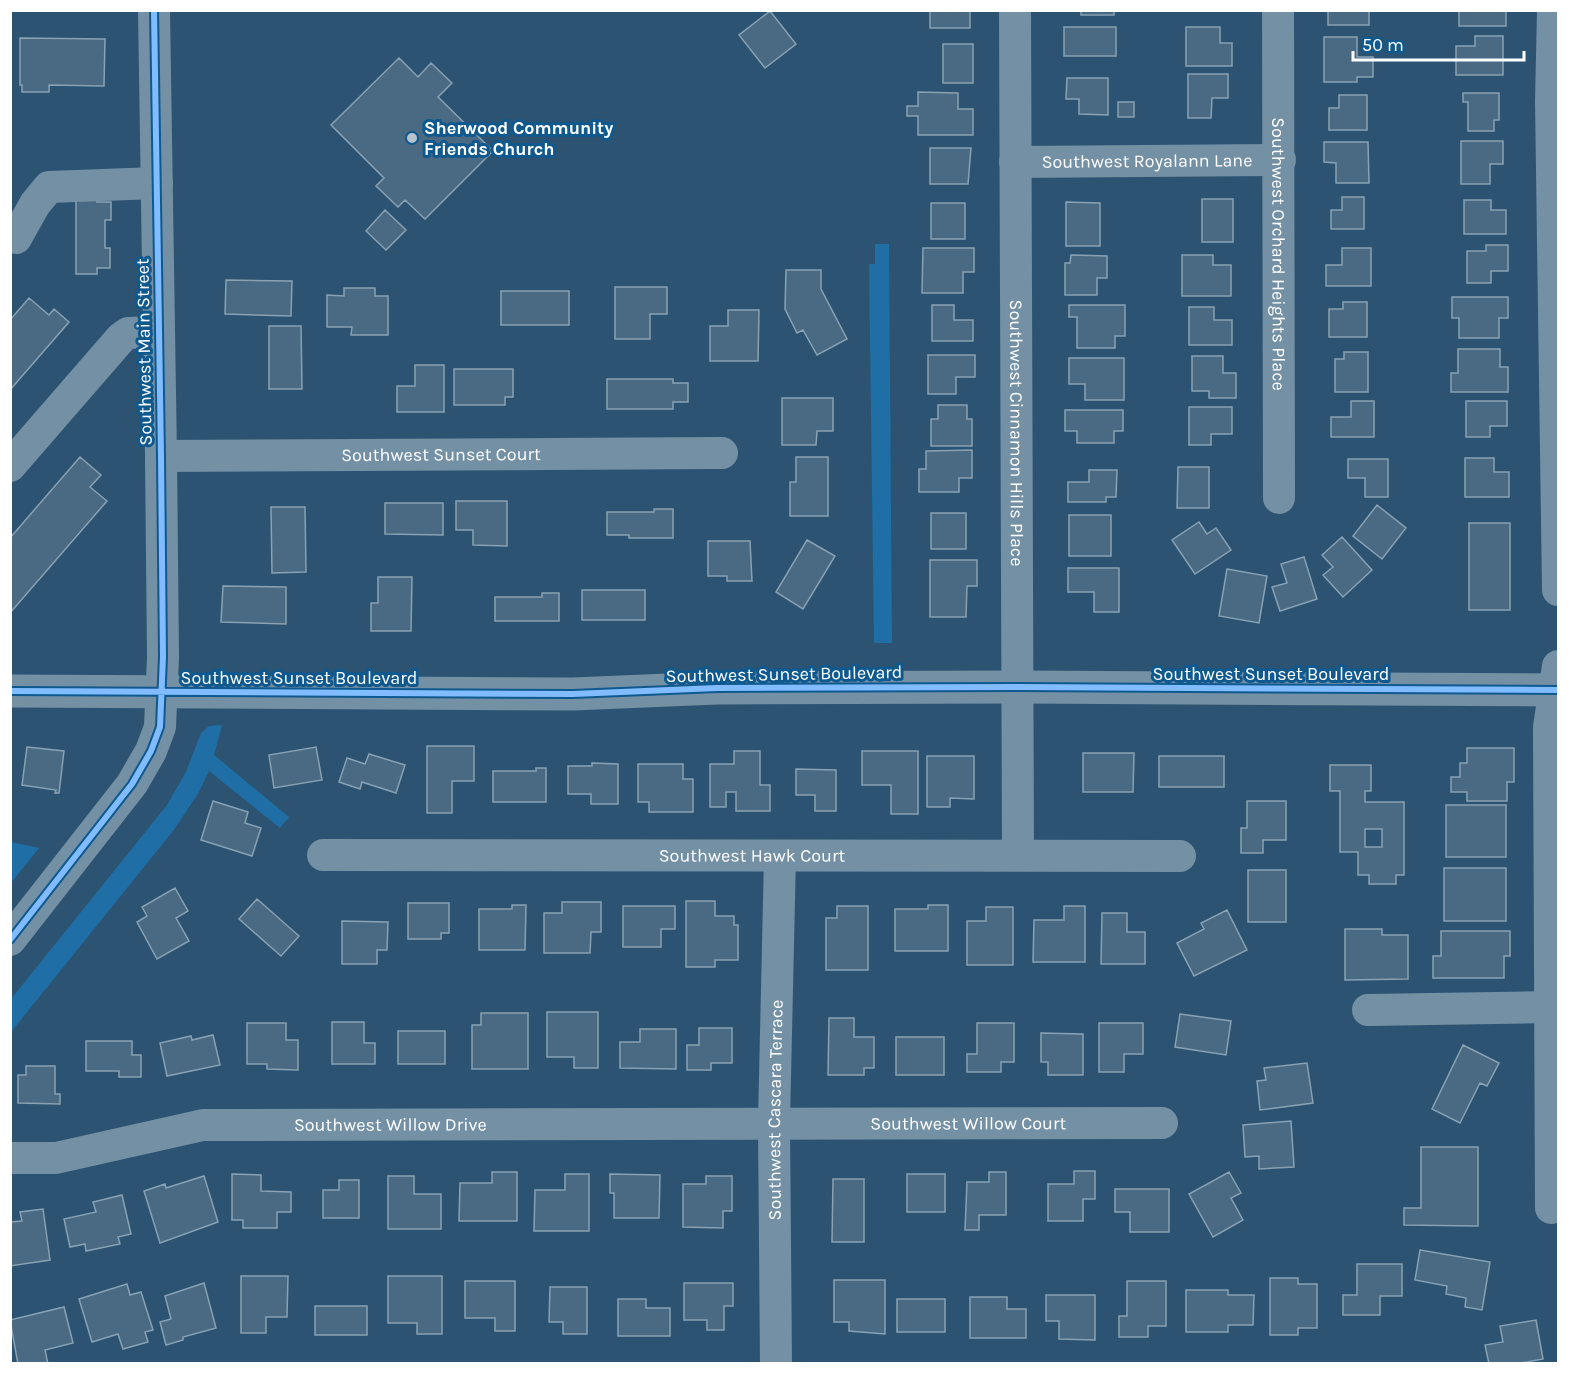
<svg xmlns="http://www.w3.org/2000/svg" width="1569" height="1374" font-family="Karla,sans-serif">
	<rect width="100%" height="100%" fill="#2c5472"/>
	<path fill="#1f6ea5" d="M875 244H889L892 643H874L869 264H875Z
		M222 725 214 755 289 817 280 828 209 771 199 792 173 831 11 1032V999L167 805 186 772 201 733 209 726Z
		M11 842 39 848 11 883 10 842Z"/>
	<path fill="#496a82" stroke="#88a1b4" stroke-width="1.5" fill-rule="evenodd" d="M930 10H970V28H930Z
		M1081 10H1114V15H1081Z
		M1328 10H1369V25H1328Z
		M1459 10H1506V26H1459Z
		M770 11 796 44 765 68 739 35Z
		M1064 27H1116V56H1064Z
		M1186 27H1220V43H1232V66H1186Z
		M1475 36H1503V75H1456V46H1475Z
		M1324 37H1357V57H1373V77H1357V82H1324Z
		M20 38 105 39 104 86 49 85V92H22V85H20Z
		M943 44H973V83H943Z
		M399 58 418 77 431 63 452 83 438 97 493 151 425 219 405 200 398 207 376 186 384 178 331 125Z
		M1188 74H1228V98H1212L1211 118H1188Z
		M1067 78H1108V115L1079 114V99H1066Z
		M918 92 958 93V109H973V135H918V116H907V106H918Z
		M1463 93H1499V120H1494V131H1468V102H1463Z
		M1339 95H1367V130H1329V108H1339Z
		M1118 102H1134V117H1118Z
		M1461 141H1503V164H1490V184H1461Z
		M1324 142H1368L1369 183H1336V163L1324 162Z
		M930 148H971L968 184H930Z
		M76 194H97V202H111V220H105V248H110V268H97V274H76Z
		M1342 197H1364V229H1331V210H1342Z
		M1202 199H1233V242H1202Z
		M1464 200H1491V210H1506V234H1464Z
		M1066 202 1100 203V246H1066Z
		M931 203H965V239H931Z
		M385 210 406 230 386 250 366 231Z
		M1486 245H1508V271H1491V283H1467V251H1486Z
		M923 248H974V272H963V293H922Z
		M1342 248H1371V286H1326V265H1342Z
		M1071 255 1107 256V278H1097V295H1065V263H1070Z
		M1182 255H1213V265H1231V296H1182Z
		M786 270H821V289L847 339 817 355 803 330 797 333 785 309Z
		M226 280 292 281 291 316 225 314Z
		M615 287H667V314H650V339H615Z
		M344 288H375V296H388V335H351L352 327H327V295L344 296Z
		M501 291H569V325H501Z
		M1452 297H1508V318H1499V338H1459V318H1452Z
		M29 298 49 315 54 309 69 322 10 390V320Z
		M1343 302H1367V337H1329V309H1343Z
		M932 305H954V320H973V341H932Z
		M1069 305H1125V336H1115V348H1077V317H1069Z
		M1189 307H1214V320H1232V345H1189Z
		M728 310H759L758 361H710V326H728Z
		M269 326H301L302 389H269Z
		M1458 349H1500V367H1508V392H1451V373H1458Z
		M1344 352H1368V392H1335V359H1344Z
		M928 355H975V377H956V394H928Z
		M1192 356H1223V373H1236V398H1209V391H1192Z
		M1069 358H1124V400H1085V384H1069Z
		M415 365H444V412H397V386H415Z
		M454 369H513V397H505V405H454Z
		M607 379H673V383H688V402H673V409H607Z
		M782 398H833V431H817L816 445H782Z
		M1351 401H1374V437H1331V417H1351Z
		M1466 401H1507V426H1490V437H1466Z
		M938 405H967V419H972V446H931V419H938Z
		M1189 407H1232V434H1211V445H1189Z
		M1065 410H1123V431H1114V443H1077V431H1065Z
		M972 450V478H959V492H919V469H926V451Z
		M80 457 101 475 90 487 107 501 10 613V538Z
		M796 457H828V516H790V482H796Z
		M1465 458H1494V472H1509V497H1465Z
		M1348 459H1388V497H1365V478H1348Z
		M1178 467H1209V508H1177Z
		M1089 470H1117L1116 497H1106V502H1068V482H1089Z
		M456 501H507V546L473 545V530H456Z
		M385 503H443V535L385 534Z
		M1377 505 1406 528 1382 559 1353 536Z
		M271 507H305L306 572 272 573Z
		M654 509H673V538H629V535H607V512H654Z
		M931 513H966V549H931Z
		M1069 515H1111V556H1069Z
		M1199 522 1207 534 1216 528 1231 550 1195 574 1172 540Z
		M1469 523H1510V610H1469Z
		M1342 537 1372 570 1343 597 1323 575 1333 567 1322 555Z
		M807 540 835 556 803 609 776 592Z
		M708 541H750L752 581H727V576H708Z
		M1304 557 1317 599 1280 611 1272 587 1287 583 1281 564Z
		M930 560H977V586H967L966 617H930Z
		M1068 568H1119V612H1094V592H1068Z
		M1227 569 1267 576 1259 623 1219 616Z
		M378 577H412L411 631H371V603H378Z
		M223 586 286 587V624L221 622Z
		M582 590H645V620H582Z
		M542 593H559V621H495V597H542Z
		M427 746H474V781H452V813H427Z
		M27 747 64 751 59 793H55L56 790 22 785Z
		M316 747 322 780 274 788 269 755Z
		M1467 748H1514V782H1507V801H1467V792H1451V777H1460V763H1467Z
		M734 751H760V785H770V811H736V792H726V807H710V764H734Z
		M862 751H918V814H891V785H862Z
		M1083 753H1134L1133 792H1083Z
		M369 754 405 765 396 793 362 782 360 789 339 782 347 758 365 764Z
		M927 756H974V799L950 798V807H927Z
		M1159 756H1224V787H1159Z
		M592 763 618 764V804H591V794H568V766H592Z
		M638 764H683V779H693V812H649V802H638Z
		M1330 765H1371V791H1365V802H1404V875H1396V884H1369V875H1358V852H1340V791H1330ZM1365 829H1382V847H1365Z
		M536 768H546V802H493V771H536Z
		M796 769 836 770V811H815V795H796Z
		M213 801 248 812 245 823 261 828 252 856 201 840Z
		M1247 801H1286V840H1263V853H1241V828H1247Z
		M1446 805H1506V857H1446Z
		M1444 868H1506V921H1444Z
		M1248 870H1286V922H1248Z
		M175 888 188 911 176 918 189 941 157 959 137 922 147 916 142 907Z
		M257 899 299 936 281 956 239 919Z
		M686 901H715V916H734V925H738V960H715V967H686Z
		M562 902H601V932H591L590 953H544V913H562Z
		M408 903H449V933H441V939H408Z
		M512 905H526L525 950H479V909H512Z
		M928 905H948V951H895V909H928Z
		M623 906H675V929H661V947H623Z
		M837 906H868V970H826V918H837Z
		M1064 906H1085V962H1033L1034 920H1064Z
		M986 907H1013V965H967V921H986Z
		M1227 910 1247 950 1194 976 1177 943 1204 929 1201 923Z
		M1102 913H1127V932H1145V964H1101Z
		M342 921 388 922 387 950H377V964H342Z
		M1345 929H1382V935H1408V979L1345 980Z
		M1441 931H1510V956H1504V978H1433V956H1441Z
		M547 1012H598V1068H574V1057H547Z
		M481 1013H528V1069H472V1025H481Z
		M1180 1014 1231 1021 1226 1055 1175 1047Z
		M829 1018H854V1037H874V1068H864V1075H828Z
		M332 1022H364V1043H375V1064H332Z
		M247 1023H286V1040H298V1070L267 1069V1064H247Z
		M977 1023H1014V1062H1001V1072H967V1054H977Z
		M1099 1023H1143V1054H1124V1072H1099Z
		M699 1028H732V1063H711V1070H687V1045H699Z
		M640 1029H676V1069L620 1068V1042H640Z
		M398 1031H445V1064H398Z
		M1041 1033 1083 1034V1075H1048V1062H1041Z
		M213 1035 220 1065 167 1076 160 1043 191 1036 192 1040Z
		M896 1037H944V1075H896Z
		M86 1041H132V1055H141V1077H119V1071H86Z
		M1463 1045 1499 1063 1487 1086 1480 1083 1460 1123 1432 1109Z
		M1307 1063 1313 1103 1260 1110 1257 1081 1266 1080 1264 1068Z
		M26 1066H55V1094H60V1104L18 1103V1075H26Z
		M1291 1121 1294 1167 1259 1169V1156L1245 1157 1243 1125Z
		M1421 1147H1478V1226L1404 1225V1208H1421Z
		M1074 1171H1095V1199H1083V1221H1048V1184H1074Z
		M492 1172H517V1221H459L460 1183H492Z
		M989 1172H1006V1215H979V1230H965L967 1182H989Z
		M1229 1172 1241 1193 1231 1198 1243 1220 1213 1237 1189 1194Z
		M232 1174 261 1175V1191L291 1192V1212H277V1228H243V1220H232Z
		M565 1174H589V1231H534L535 1190H565Z
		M610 1174 660 1175 659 1218H614V1193H610Z
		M907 1174H945V1212H907Z
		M204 1176 218 1222 160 1243 144 1191 165 1184 166 1188Z
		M388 1176H414V1194H441V1229H388Z
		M706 1176H732V1211H723V1228L683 1227V1184H706Z
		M833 1179H864V1242H832Z
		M339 1180H359V1218H323V1190H339Z
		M1115 1189H1169V1232H1130V1212H1115Z
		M122 1195 131 1234 118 1237 120 1244 86 1251 85 1244 70 1247 64 1219 96 1212 93 1202Z
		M43 1209 50 1260 10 1266V1222L22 1221 20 1212Z
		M1420 1250 1490 1262 1482 1310 1465 1307 1466 1298 1446 1294 1447 1286 1415 1280Z
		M1357 1264H1402V1296H1380V1315H1343V1295H1357Z
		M241 1276H288L287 1317H266V1333H241Z
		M388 1276H442V1334H417V1323H388Z
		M1270 1278H1298V1284H1317V1328H1298V1335H1270Z
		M834 1280H885V1334L849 1331V1322H834Z
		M465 1281H515V1331H495V1318H465Z
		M1127 1281H1166V1326H1148V1337H1119V1316H1127Z
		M204 1283 216 1328 183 1337V1340L166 1345 160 1322 171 1319 165 1296Z
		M684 1283H733V1306H724V1330H707V1320H684Z
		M127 1284 130 1295 141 1292 153 1330 145 1332 148 1342 123 1349 118 1334 92 1342 79 1299Z
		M550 1287H587V1334H563V1322H549Z
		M1186 1290H1228V1295H1254L1253 1325H1228V1332H1186Z
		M1046 1295H1095V1340L1059 1339V1321H1046Z
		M970 1297H1007V1309H1026V1338H970Z
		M618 1299H646V1308H670V1336H618Z
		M897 1299H945V1332H897Z
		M315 1306H367V1335H315Z
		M64 1307 73 1343 45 1350 48 1364H18L10 1320Z
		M1536 1320 1543 1359 1515 1364H1489L1485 1345 1503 1342 1500 1326Z"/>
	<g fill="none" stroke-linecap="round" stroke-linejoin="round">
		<g stroke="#7390a5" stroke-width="32">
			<path id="s1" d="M1015 10 1018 855"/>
			<path id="s2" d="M1278 10 1279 498"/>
			<path d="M1553 10 1551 101 1558 590"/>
			<path id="s3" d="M1015 162 1280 160"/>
			<path d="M16 238 35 204 49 187 157 183"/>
			<path id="s4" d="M161 456 722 453"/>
			<path d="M10 466 121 338 128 333 159 332"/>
			<path id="s5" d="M323 855 1180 856"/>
			<path d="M10 940 132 784 151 751 160 727 163 657 161 456 154 10"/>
			<path d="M1368 1010 1551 1007"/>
			<path id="s6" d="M10 1158H56L203 1125 1162 1123"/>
			<path d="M1551 1208 1549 727 1558 666"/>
			<path id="s7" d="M776 1364 774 1122 780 856"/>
		</g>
		<path stroke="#7390a5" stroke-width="33" d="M10 691 573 694 717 688 1019 687 1558 690"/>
		<defs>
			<path id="cycleway" d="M10 691 573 694 717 688 1019 687 1558 690
				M10 940 132 784 151 751 160 727 163 657 161 456 154 10"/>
		</defs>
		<use href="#cycleway" stroke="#0f598f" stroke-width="10"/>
		<use href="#cycleway" stroke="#80bcff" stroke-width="6"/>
	</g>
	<circle fill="#b5c3ce" stroke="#0f598f" stroke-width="2" cx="412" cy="138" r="6"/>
	<g text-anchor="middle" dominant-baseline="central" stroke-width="6" stroke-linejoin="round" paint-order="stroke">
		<g font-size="18" font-weight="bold" fill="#fff" stroke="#0f598f" text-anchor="start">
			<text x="424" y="128">Sherwood Community<tspan x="424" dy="21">Friends Church</tspan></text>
		</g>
		<g font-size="18" fill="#fff" stroke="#0f598f">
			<text stroke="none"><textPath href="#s3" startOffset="132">Southwest Royalann Lane</textPath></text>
			<text stroke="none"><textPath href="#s2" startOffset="244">Southwest Orchard Heights Place</textPath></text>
			<text transform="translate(144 352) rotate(-91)">Southwest Main Street</text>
			<text stroke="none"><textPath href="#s1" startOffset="423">Southwest Cinnamon Hills Place</textPath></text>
			<text stroke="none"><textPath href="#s4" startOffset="280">Southwest Sunset Court</textPath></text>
			<text transform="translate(784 674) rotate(-1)">Southwest Sunset Boulevard</text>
			<text x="1271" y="674">Southwest Sunset Boulevard</text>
			<text x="299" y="678">Southwest Sunset Boulevard</text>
			<text stroke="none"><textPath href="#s5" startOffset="429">Southwest Hawk Court</textPath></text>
			<text stroke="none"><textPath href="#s7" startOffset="254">Southwest Cascara Terrace</textPath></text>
			<text stroke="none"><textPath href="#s6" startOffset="962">Southwest Willow Court</textPath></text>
			<text stroke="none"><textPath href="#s6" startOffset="384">Southwest Willow Drive</textPath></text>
		</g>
	</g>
	<rect width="1569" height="1374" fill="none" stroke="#ffffff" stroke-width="24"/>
	<path d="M1353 51v9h171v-9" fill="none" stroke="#ffffff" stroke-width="3"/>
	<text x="1362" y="51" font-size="18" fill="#ffffff" stroke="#0f598f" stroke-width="4.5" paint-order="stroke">50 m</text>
</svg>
